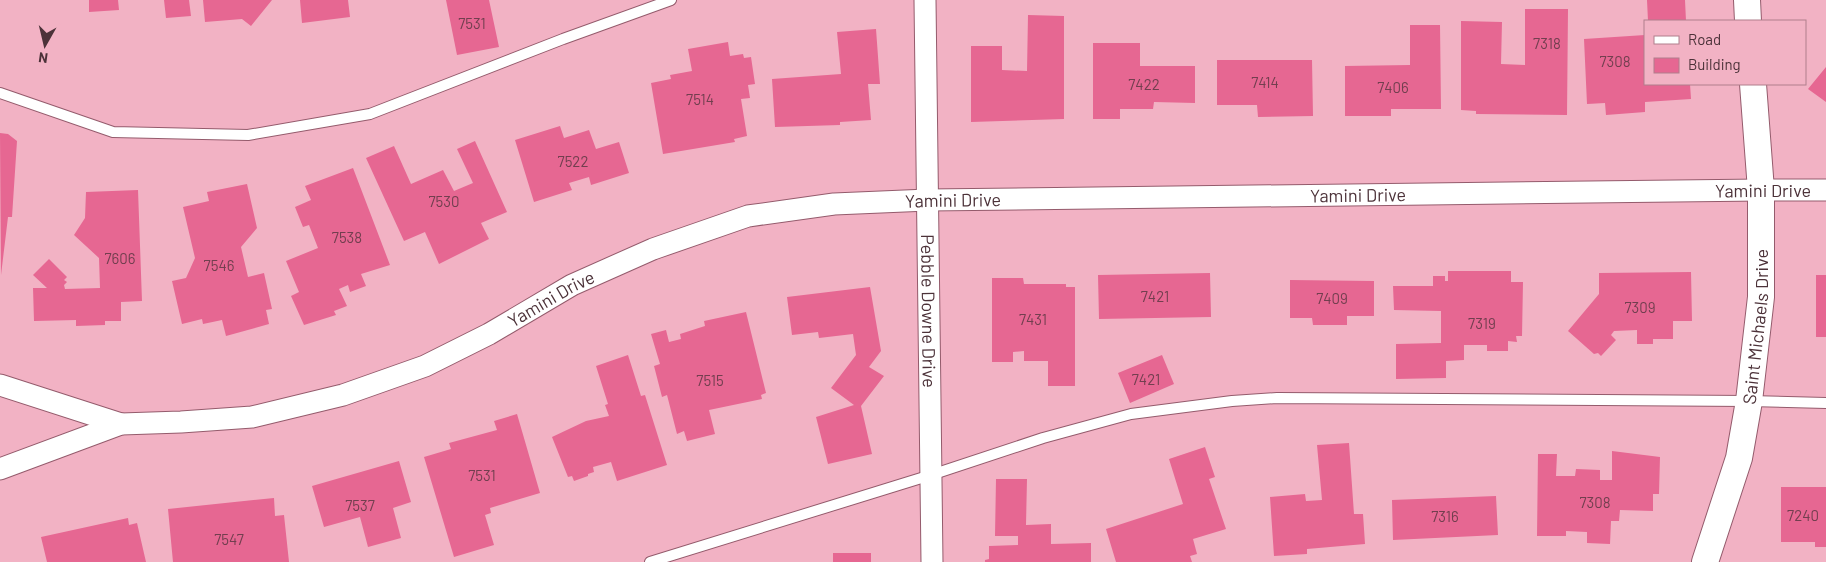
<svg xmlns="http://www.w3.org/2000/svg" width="1826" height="562" font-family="Barlow,sans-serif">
	<rect width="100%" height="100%" fill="#f2b2c4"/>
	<path fill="#e66792" d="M89 0H118L119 10 89 12Z
		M164 0H189L191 16 166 18Z
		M203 0H272L251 26 242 19 205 22Z
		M300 0H348L350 17 302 23Z
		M446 0H489L499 47 457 55Z
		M1647 0H1685L1686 21H1648Z
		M1525 9H1568L1567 115 1476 114V111L1461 110V21L1502 22 1501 64 1525 65Z
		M1028 15 1064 16V119L971 122V46H1002V70L1027 71Z
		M1410 25H1440L1441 109H1391V116H1345V66L1410 65Z
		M876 29 880 84H868L871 120 840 122V125L775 127 772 79 841 74 837 32Z
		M1645 35V84H1690L1691 99 1645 102V112L1606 115 1605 103 1587 104 1584 39Z
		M728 42 730 56 743 54 744 58 751 57 755 84 748 85 750 98 741 99 747 136 734 139 735 142 663 154 651 83 671 79 670 75 692 71 688 49Z
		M1093 43H1140V66H1195V103L1154 102 1153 109H1120V119H1093Z
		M1217 60H1312L1313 116 1258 117 1257 105H1217Z
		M1826 67V102L1808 89Z
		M560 126 564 138 589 130 596 149 619 142 629 173 591 185 589 177 569 183 572 190 534 202 515 140Z
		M0 133 8 134 17 141 12 217H8L1 275Z
		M475 141 507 212 481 223 489 239 439 264 425 232 404 241 366 158 394 146 411 184 443 170 454 191 473 183 457 149Z
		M353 168 390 265 361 274 366 286 350 292 348 285 339 289 347 306 334 311 336 315 304 325 291 296 299 292 286 261 318 248 309 225 303 227 295 207 311 200 305 186Z
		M247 184 257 228 241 247 248 277 264 273 272 309 266 310 269 324 226 336 222 320 203 324 202 319 182 324 172 281 186 278 195 258 183 207 209 201 207 192Z
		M138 190 142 301 121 302V321H105V325L76 326V320L34 321 33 288H47L33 275 49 259 67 277 64 280 67 282 64 285 65 289 100 288 99 258 74 235 85 218 86 192Z
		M1448 271H1511V282H1523L1522 336H1516L1517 342 1508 341V351H1487V345H1464V360L1446 361V378L1396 379V344L1441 343V311L1394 310 1393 286H1433V276H1445V281H1448Z
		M1691 272 1692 321H1673V339H1653V344H1637V330L1614 331 1611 335 1616 340 1601 356 1598 353 1594 354 1568 331 1599 294V273Z
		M1210 273 1211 317 1099 319 1098 275Z
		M1816 275H1826V337H1816Z
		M992 278H1023L1024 284H1066V287H1075V386H1048V361H1024V351L1013 352V362H992Z
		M1290 280 1374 281V316H1347V325H1313L1312 318H1290Z
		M870 287 881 351 869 367 884 376 861 406 872 454 828 464 816 417 854 405 831 388 856 355 853 334 819 338 818 332 792 335 787 297Z
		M746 312 766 393 761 395 762 399 709 410 715 434 687 441 684 431 677 434 667 395 662 397 654 366 660 364 651 334 666 330 669 342 681 339 680 334 705 326 704 321Z
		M628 355 641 396 645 395 667 465 617 481 611 462 593 467 594 472 588 474V476L574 481 572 476 568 477 552 437 586 421 609 416 605 405 608 404 596 366Z
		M1162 355 1174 384 1130 403 1118 373Z
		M517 414 540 493 490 508 491 513 485 515 494 545 454 557 424 457 451 449 449 443 497 430 494 421Z
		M1349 443 1354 514H1363L1365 544 1307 549V554L1274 556 1270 497 1305 494 1306 501 1322 500 1317 445Z
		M1205 447 1215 477 1209 479 1226 529 1193 539 1197 554 1190 556 1192 562H1116L1106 529 1183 504 1169 459Z
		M1612 451 1660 457 1659 494H1653V511L1620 510 1619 521H1611L1610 544 1587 543V532L1566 531V536H1537L1538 454H1557L1556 476H1575L1576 469 1600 470V480H1612Z
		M399 461 411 502 393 508 401 538 368 547 360 517 324 527 312 486Z
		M996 479H1027L1026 525 1051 524V544L1091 543V562H985V560L989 559V546L1018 545V536H995Z
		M1781 487H1826V547H1815V542H1781Z
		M1496 496 1498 535 1393 540 1392 500Z
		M274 498 275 516 284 515 289 562H173L168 509Z
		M128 518 129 525 137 523 146 562H47L41 537Z
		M833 553H871V562H833Z"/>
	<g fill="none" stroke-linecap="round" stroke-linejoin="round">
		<defs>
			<path id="service" d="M0 93 113 132 248 135 370 114 563 39 671 0
				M650 562 931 475 1043 438 1131 414 1232 401 1277 398 1749 401 1826 403"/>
			<g id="minor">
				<path id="s1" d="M925 0 932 562"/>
				<path d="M0 385 121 424"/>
				<path id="s2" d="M0 469 121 424 181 422 252 417 343 395 425 366 489 334 572 285 653 249 748 216 834 204 928 200 1761 190H1826"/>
			</g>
			<g id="tertiary">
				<path d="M1747 0 1748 21"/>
				<path id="s3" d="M1705 562 1739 458 1749 401 1761 297V190L1753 84"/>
			</g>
		</defs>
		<use href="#service" stroke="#945b6c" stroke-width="12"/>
		<use href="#minor" stroke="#945b6c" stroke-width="23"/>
		<use href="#tertiary" stroke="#945b6c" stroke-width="28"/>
		<use href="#service" stroke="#fff" stroke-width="10"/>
		<use href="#minor" stroke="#fff" stroke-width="21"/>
		<use href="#tertiary" stroke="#fff" stroke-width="26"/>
	</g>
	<g text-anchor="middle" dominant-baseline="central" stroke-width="4" stroke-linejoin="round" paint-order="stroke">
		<g font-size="15" fill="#723f4f">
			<text x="472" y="23">7531</text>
			<text x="1547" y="43">7318</text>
			<text x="1615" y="61">7308</text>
			<text x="1265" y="82">7414</text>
			<text x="1144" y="84">7422</text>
			<text x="1393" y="87">7406</text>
			<text x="700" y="99">7514</text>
			<text x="573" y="161">7522</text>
			<text x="444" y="201">7530</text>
			<text x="347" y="237">7538</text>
			<text x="120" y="258">7606</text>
			<text x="219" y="265">7546</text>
			<text x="1155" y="296">7421</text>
			<text x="1332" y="298">7409</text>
			<text x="1640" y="307">7309</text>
			<text x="1033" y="319">7431</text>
			<text x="1482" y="323">7319</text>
			<text x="1146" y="379">7421</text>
			<text x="710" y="380">7515</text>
			<text x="482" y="475">7531</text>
			<text x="1595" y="502">7308</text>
			<text x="360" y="505">7537</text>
			<text x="1803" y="515">7240</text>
			<text x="1445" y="516">7316</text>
			<text x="229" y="539">7547</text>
		</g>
		<g font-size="18" fill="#4c3239" stroke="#f2b2c4">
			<text stroke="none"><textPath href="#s2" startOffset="1814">Yamini Drive</textPath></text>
			<text stroke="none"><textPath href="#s2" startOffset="1409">Yamini Drive</textPath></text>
			<text stroke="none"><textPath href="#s2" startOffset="1004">Yamini Drive</textPath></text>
			<text stroke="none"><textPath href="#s2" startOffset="584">Yamini Drive</textPath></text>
			<text stroke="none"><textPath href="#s1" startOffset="311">Pebble Downe Drive</textPath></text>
			<text stroke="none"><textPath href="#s3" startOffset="242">Saint Michaels Drive</textPath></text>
		</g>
	</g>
	<rect x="1644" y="20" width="162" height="65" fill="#f2b2c4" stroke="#b07f8c"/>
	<rect x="1654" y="36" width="25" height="8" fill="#ffffff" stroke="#b07f8c"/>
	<text x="1688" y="45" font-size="15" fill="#4c3239">Road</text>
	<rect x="1654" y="58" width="25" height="15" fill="#e66792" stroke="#b07f8c"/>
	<text x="1688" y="70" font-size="15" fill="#4c3239">Building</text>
	<g transform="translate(45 45) rotate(188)" stroke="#f2b2c4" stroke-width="4" paint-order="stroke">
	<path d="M0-4L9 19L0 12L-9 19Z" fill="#4c3239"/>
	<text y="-8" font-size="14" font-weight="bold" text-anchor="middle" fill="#4c3239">N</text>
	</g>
</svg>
